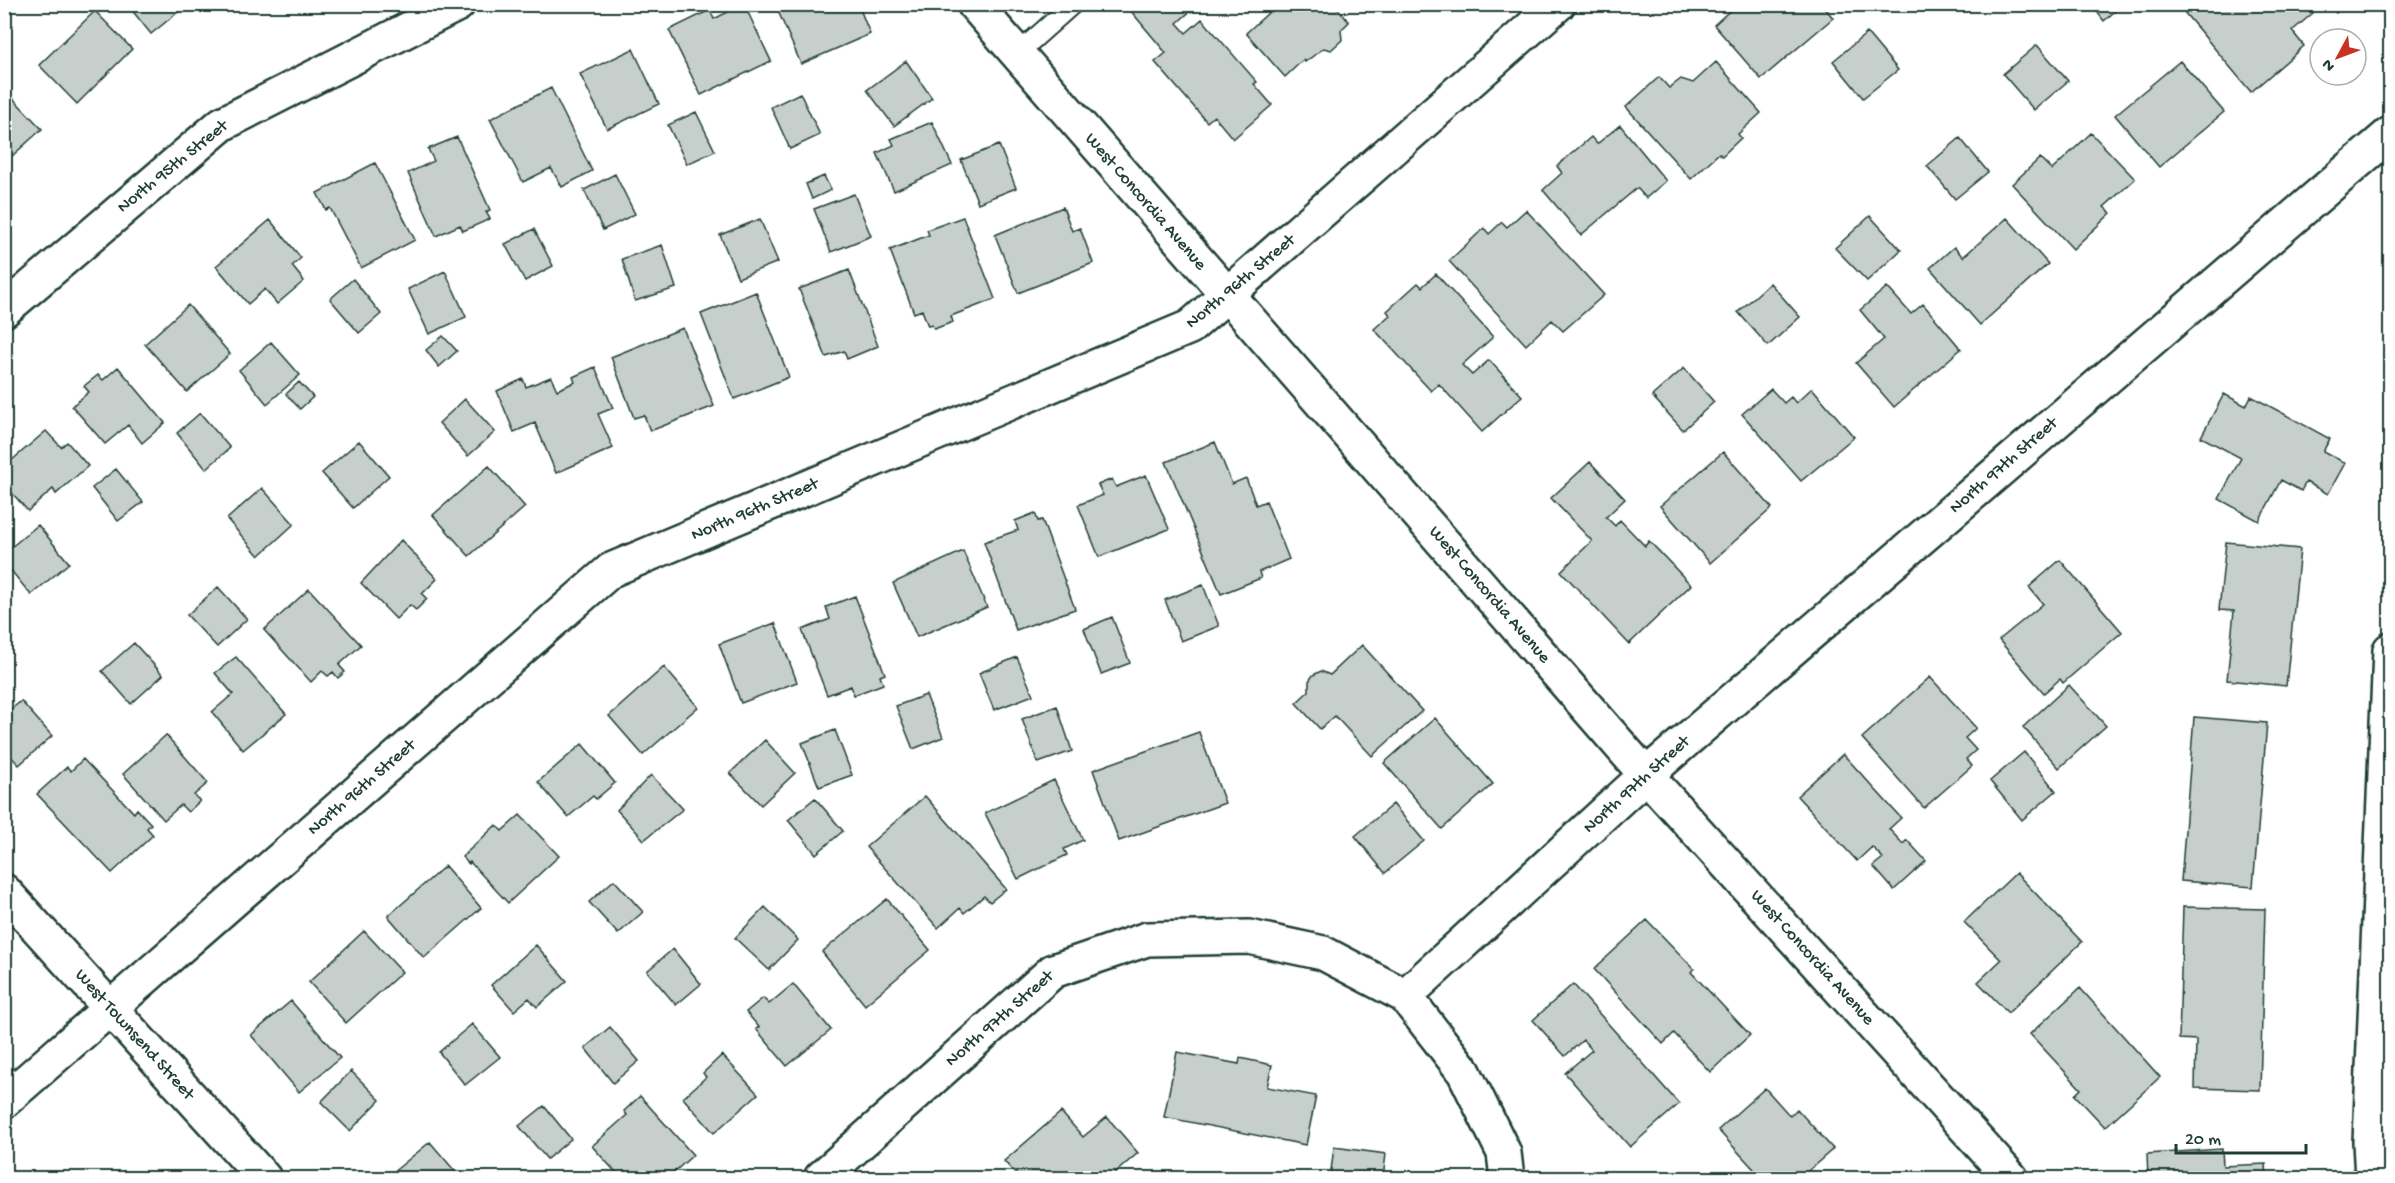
<svg xmlns="http://www.w3.org/2000/svg" width="2395" height="1183" font-family="'Gochi Hand',sans-serif">
	<rect width="100%" height="100%" fill="#fff"/>
	<filter id="ink" filterUnits="userSpaceOnUse"><feTurbulence type="fractalNoise" baseFrequency=".0167" numOctaves="2"/><feDisplacementMap in="SourceGraphic" scale="12" xChannelSelector="R" yChannelSelector="G"/><feConvolveMatrix kernelMatrix="1 2 1 2 8 2 1 2 1" color-interpolation-filters="sRGB"/></filter>
	<g filter="url(#ink)">
		<path fill="#c7cfcc" stroke="#1f3d34" stroke-width="1.5" d="M127 4H188L151 34Z
			M744 4 771 61 701 95 669 30 710 10 714 19Z
			M775 4H858L870 34 801 64Z
			M1125 4H1193L1195 7 1177 23 1186 33 1202 19 1257 82 1254 84 1272 105 1233 139 1214 116 1207 122 1155 62 1166 53Z
			M1278 4H1334L1349 22 1341 30 1342 40 1331 50 1324 48 1305 62 1303 60 1285 77 1246 33Z
			M1737 4H1822L1833 18 1761 79 1714 25Z
			M2091 4H2123L2104 21Z
			M2194 4H2306L2313 13 2292 31 2304 46 2251 92 2184 12Z
			M2328 4H2346L2336 13Z
			M95 11 132 49 77 104 39 65Z
			M1867 33 1898 70 1863 98 1833 61Z
			M2037 45 2068 81 2034 110 2003 74Z
			M633 49 659 104 607 129 580 74Z
			M906 61 932 98 894 126 867 90Z
			M2180 61 2224 112 2159 167 2115 115Z
			M1716 62 1761 113 1738 134 1741 138 1722 156 1719 153 1691 179 1626 107 1659 77 1669 88 1681 79 1693 83Z
			M551 88 592 171 562 187 551 168 523 182 490 119Z
			M4 89 42 129 12 156 4 149Z
			M800 93 820 135 790 149 771 107Z
			M696 112 715 151 687 164 668 125Z
			M932 122 952 165 894 191 877 153 894 145 891 139Z
			M1620 125 1666 181 1646 198 1637 188 1581 235 1543 190 1562 173 1557 166 1591 137 1597 144Z
			M2091 133 2135 179 2104 207 2111 213 2073 249 2012 184 2040 158 2052 170Z
			M457 137 490 210 486 212 490 219 463 231 460 225 436 236 408 173 434 161 428 149Z
			M1960 138 1988 172 1955 199 1927 166Z
			M999 145 1016 188 978 203 961 160Z
			M375 163 415 240 361 268 330 208 326 210 317 193Z
			M615 174 635 214 603 230 584 190Z
			M824 176 831 190 812 199 806 184Z
			M854 194 871 236 831 252 814 209Z
			M1063 207 1072 231 1080 228 1093 263 1018 293 995 235Z
			M1526 210 1604 295 1563 331 1552 320 1526 345 1449 261 1484 228 1489 234 1502 222 1507 227Z
			M1870 216 1901 250 1867 281 1835 248Z
			M963 217 995 299 951 316 953 322 934 329 932 325 928 326 922 310 914 313 890 250 929 235 927 230Z
			M2007 218 2048 264 1980 325 1930 268 1954 247 1963 257Z
			M760 219 778 262 738 278 720 235Z
			M270 220 301 258 292 266 304 281 277 304 265 289 248 304 216 266Z
			M534 229 553 266 525 281 505 244Z
			M662 245 676 288 635 301 622 259Z
			M849 270 878 346 847 359 844 351 826 357 799 289Z
			M445 271 466 317 429 334 408 289Z
			M1436 274 1493 337 1462 365 1472 375 1489 360 1522 396 1482 432 1439 384 1431 391 1374 329 1390 315 1387 311 1418 283 1422 287Z
			M353 279 381 314 359 333 330 299Z
			M1770 283 1800 317 1768 346 1738 312Z
			M1887 287 1911 314 1923 304 1961 349 1894 407 1856 363 1884 339 1860 310Z
			M756 292 789 377 734 399 701 314Z
			M188 305 230 354 187 392 145 344Z
			M683 328 714 406 650 431 644 415 634 418 611 357Z
			M443 336 457 351 439 367 426 350Z
			M271 342 300 375 267 404 239 370Z
			M118 367 165 423 142 443 128 425 105 444 72 406 89 392 84 386 98 375 103 380Z
			M595 367 613 408 598 414 613 448 556 473 535 423 514 432 497 391 523 379 526 387 551 377 557 390 575 382 573 377Z
			M1684 368 1714 402 1683 430 1652 396Z
			M299 382 313 397 300 409 286 394Z
			M1812 388 1854 437 1801 481 1742 414 1771 389 1784 403 1791 397 1796 403Z
			M2224 394 2246 406 2251 396 2330 439 2323 451 2345 463 2328 494 2306 482 2301 491 2281 480 2259 521 2219 499 2241 458 2201 437Z
			M465 399 495 432 468 456 439 423Z
			M200 413 230 448 206 469 177 433Z
			M46 431 61 447 67 442 88 466 56 494 53 489 28 511 4 484V467Z
			M359 441 389 476 353 508 322 473Z
			M1215 442 1232 484 1246 478 1256 505 1266 501 1289 559 1259 572 1261 578 1221 594 1166 462Z
			M1723 452 1772 508 1710 563 1660 506Z
			M1590 462 1625 499 1606 517 1615 526 1620 520 1645 546 1649 541 1691 585 1629 644 1561 571 1592 541 1551 498Z
			M489 466 525 507 469 556 433 515Z
			M116 469 143 502 118 521 92 488Z
			M1146 475 1169 529 1099 557 1078 505 1103 495 1098 485 1112 479 1116 487Z
			M262 488 294 524 259 556 227 519Z
			M1035 513 1038 521 1042 520 1075 609 1016 630 984 542 1018 530 1015 521Z
			M38 525 69 563 31 595 4 562V553Z
			M401 540 437 579 422 594 427 599 416 610 410 605 396 619 361 583Z
			M2226 542 2300 549 2286 686 2227 680 2234 611 2219 610Z
			M963 551 987 607 917 637 893 583Z
			M2060 560 2122 632 2063 683 2060 679 2044 693 1999 640 2043 604 2029 587Z
			M1203 585 1219 626 1181 641 1165 600Z
			M218 587 247 619 217 647 187 615Z
			M309 589 361 645 339 665 345 672 338 678 333 672 328 676 322 671 311 682 264 630Z
			M855 596 885 674 880 676 883 684 854 695 851 686 827 695 802 630 830 619 826 607Z
			M1112 617 1130 663 1101 674 1084 629Z
			M775 623 797 682 741 703 719 644Z
			M134 643 163 675 131 704 102 671Z
			M1362 645 1422 711 1372 756 1335 716 1320 729 1296 703 1309 691V681L1313 675 1321 671 1330 675Z
			M236 657 286 714 243 750 212 712 233 694 215 673Z
			M1017 657 1033 695 994 710 979 673Z
			M664 667 698 707 643 755 609 716Z
			M1930 677 1976 728 1965 738 1976 750 1966 759 1972 766 1924 808 1862 738Z
			M2069 685 2106 726 2059 768 2023 727Z
			M926 695 943 737 913 749 896 706Z
			M21 701 52 736 19 765 4 749V715Z
			M1057 706 1072 751 1038 763 1022 719Z
			M2194 717 2267 723 2253 887 2181 881Z
			M1435 718 1493 784 1442 829 1384 763Z
			M835 730 852 775 819 787 802 743Z
			M1199 732 1225 803 1119 841 1093 770Z
			M166 735 208 783 194 795 200 801 188 812 181 805 164 820 123 774Z
			M765 740 795 773 761 805 730 773Z
			M582 744 615 783 596 799 593 796 568 817 538 782Z
			M2024 752 2056 791 2022 820 1990 781Z
			M1843 754 1901 818 1889 829 1903 844 1907 840 1926 861 1894 890 1873 866 1883 858 1872 847 1857 861 1797 796Z
			M83 759 134 813 137 809 151 824 147 828 153 835 112 873 37 794 67 767 71 771Z
			M651 775 683 809 644 840 617 810Z
			M1054 780 1083 840 1064 849 1067 855 1018 879 985 813Z
			M925 796 1006 889 990 902 984 896 964 913 960 908 938 928 866 847Z
			M815 798 843 831 816 854 788 820Z
			M1393 804 1424 841 1385 873 1355 836Z
			M520 815 559 856 508 903 470 862 469 864 462 857 496 825 502 831Z
			M445 866 481 908 424 958 388 916Z
			M2016 873 2082 942 2008 1013 1978 982 2001 960 1964 922Z
			M614 880 643 912 618 934 589 902Z
			M887 899 930 950 865 1005 822 952Z
			M765 907 798 940 769 970 735 938Z
			M2183 907 2265 909 2260 1090 2195 1088 2196 1040 2179 1039Z
			M1647 920 1694 969 1691 972 1750 1035 1710 1072 1674 1033 1663 1044 1594 969Z
			M364 931 402 972 346 1023 309 982Z
			M536 945 567 981 537 1007 529 998 514 1011 491 985Z
			M673 949 701 984 676 1005 647 971Z
			M793 984 831 1030 787 1066 756 1029 759 1027 746 1012 763 998 769 1004Z
			M1573 984 1679 1104 1630 1147 1565 1073 1592 1050 1583 1040 1565 1056 1533 1020Z
			M2080 988 2160 1077 2105 1127 2075 1095 2081 1089 2030 1034Z
			M291 1001 340 1058 299 1092 251 1035Z
			M472 1024 500 1057 465 1085 439 1052Z
			M610 1027 639 1061 613 1083 585 1048Z
			M1177 1052 1239 1064 1240 1058 1272 1065 1267 1087 1316 1096 1306 1145 1164 1117Z
			M722 1055 758 1094 714 1133 683 1098 706 1077 703 1073Z
			M351 1071 380 1100 350 1131 321 1102Z
			M1765 1088 1790 1116 1797 1109 1833 1149 1800 1178H1762L1718 1130Z
			M640 1096 693 1155 672 1174 675 1178H621L592 1146 627 1115 624 1111Z
			M544 1106 571 1139 547 1159 519 1126Z
			M1061 1112 1083 1137 1107 1117 1138 1153 1109 1178H1019L1004 1161Z
			M430 1142 460 1177 396 1178 392 1173Z
			M1334 1147 1386 1154 1383 1178H1330Z
			M2222 1149 2223 1166 2266 1164 2267 1178H2148L2147 1154Z"/>
		<g fill="none" stroke-linecap="round" stroke-linejoin="round">
			<defs>
				<path id="lane" d="M1017 54 1073 4"/>
				<path id="street" d="M974 4 1646 775 2011 1178
					M4 310 222 124 458 4
					M4 891 264 1178
					M1405 996 1646 775 2390 134
					M4 1101 611 570 1190 327 1558 4
					M821 1178 1053 971 1147 939 1249 937 1323 953 1405 996 1464 1072 1504 1153 1507 1178
					M2372 1178 2370 1142 2390 650"/>
			</defs>
			<use href="#lane" stroke="#1f3d34" stroke-width="22"/>
			<use href="#street" stroke="#1f3d34" stroke-width="38"/>
			<use href="#lane" stroke="#fff" stroke-width="18"/>
			<use href="#street" stroke="#fff" stroke-width="33"/>
		</g>
	</g>
	<g text-anchor="middle" dominant-baseline="central" stroke-width="4.5" stroke-linejoin="round" paint-order="stroke">
		<g font-size="18" fill="#1f3d34" stroke="#fff">
			<text transform="translate(173 167) rotate(-39)">North 95th Street</text>
			<text transform="translate(1145 202) rotate(49)">West Concordia Avenue</text>
			<text transform="translate(1241 282) rotate(-40)">North 96th Street</text>
			<text transform="translate(2004 466) rotate(-41)">North 97th Street</text>
			<text transform="translate(755 510) rotate(-23)">North 96th Street</text>
			<text transform="translate(1489 595) rotate(49)">West Concordia Avenue</text>
			<text transform="translate(1637 785) rotate(-42)">North 97th Street</text>
			<text transform="translate(362 788) rotate(-41)">North 96th Street</text>
			<text transform="translate(1812 958) rotate(48)">West Concordia Avenue</text>
			<text transform="translate(1000 1019) rotate(-41)">North 97th Street</text>
			<text transform="translate(134 1035) rotate(48)">West Townsend Street</text>
		</g>
	</g>
	<rect width="2395" height="1183" fill="none" stroke="#fff" stroke-width="24"/>
	<rect x="12" y="12" width="2371" height="1159" fill="none" stroke="#1f3d34" stroke-width="2" filter="url(#ink)"/>
	<g transform="translate(2338 57) rotate(229)"><circle r="28" fill="#ffffff" stroke="#a5b1ae" stroke-width="1.5"/>
	<path d="M0-4.5L10 22L0 15L-10 22Z" fill="#c8321e"/>
	<text y="-9" font-size="16" font-weight="bold" text-anchor="middle" fill="#1f3d34">N</text>
	</g>
	<path d="M2176 1144v9h130v-9" fill="none" stroke="#1f3d34" stroke-width="3"/>
	<text x="2185" y="1144" font-size="18" fill="#1f3d34" stroke="#ffffff" stroke-width="4.5" paint-order="stroke">20 m</text>
</svg>
